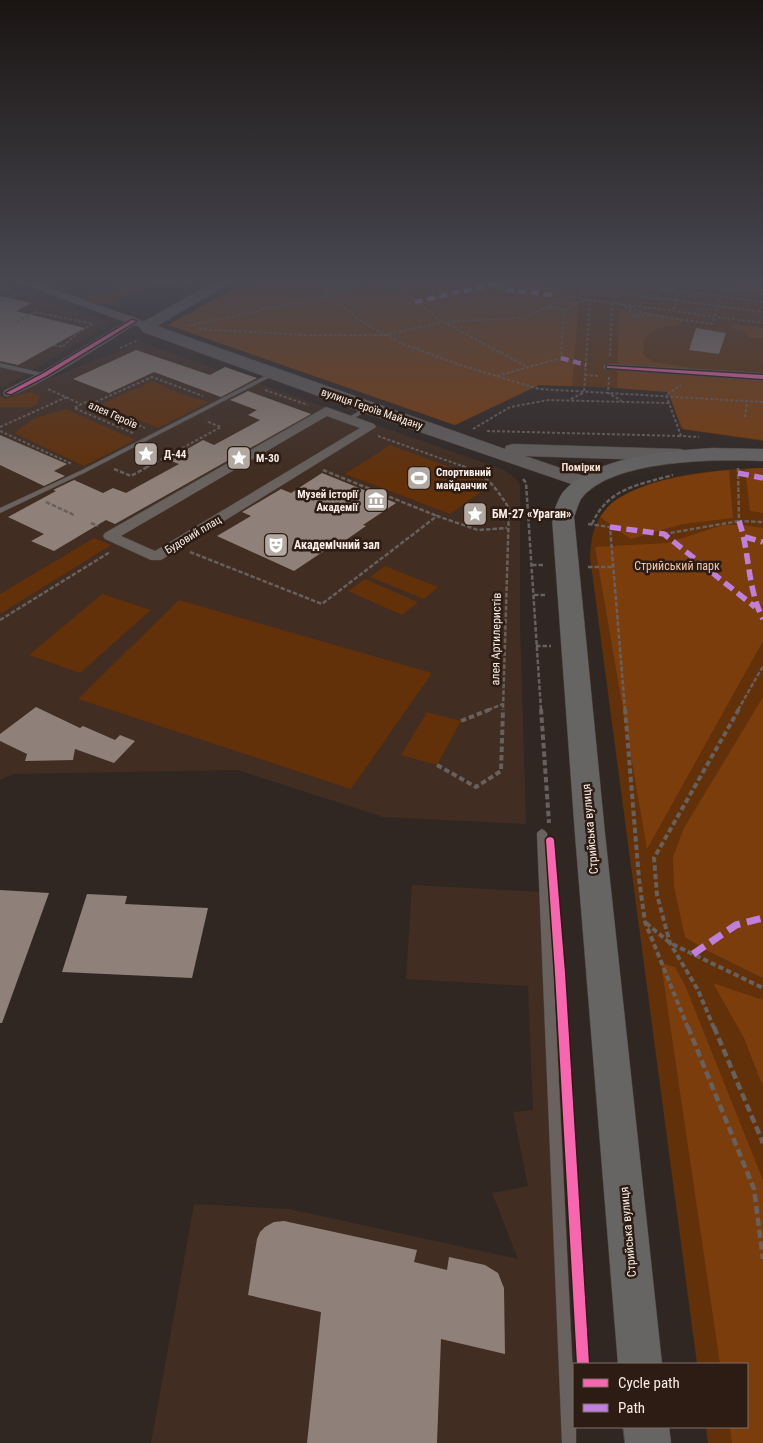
<svg xmlns="http://www.w3.org/2000/svg" width="763" height="1443" font-family="'Roboto Condensed',sans-serif">
	<rect width="100%" height="100%" fill="#302723"/>
	<path fill="#412d21" d="M0 285 26 293 110 323 3 388 0 387Z
		M141 342 219 370 225 367 257 378 252 381 502 469 515 478 520 485V623L526 824 383 817 238 770 13 774 0 780V396H6Z
		M412 885 540 892 567 1443H151L194 1204 289 1209 518 1259 492 1193 528 1186 513 1112 533 1110 528 986 406 979Z"/>
	<path fill="#623009" d="M195 281 181 287 163 283 153 284 117 300 119 305 94 304 85 300 88 294 100 295 116 290 120 286 134 281Z
		M248 281H763V441L681 429 668 392 617 388 539 385 455 425 168 325Z
		M152 381 181 394 209 402 158 428 101 404Z
		M30 392 40 396 37 404 30 407H0V396L5 399Z
		M66 409 135 440 84 466 14 433 35 418Z
		M390 445 493 483 450 514 345 474Z
		M763 468V1443H708L706 1427H747V1364H697L590 557C591 543 592 530 600 517 625 476 718 469 763 468Z
		M94 538 111 545 0 614V594Z
		M385 566 438 587 424 599 370 577Z
		M365 579 418 602 402 615 348 591Z
		M102 594 151 610 80 673 29 655Z
		M179 600 432 673 351 789 78 699Z
		M427 712 461 721 437 765 401 755Z"/>
	<path fill="#7c3d0d" d="M248 281H546L555 287 574 294 579 302 572 386 539 385 455 425 168 325Z
		M681 281H755L763 285V292Z
		M619 310 655 313 685 321 675 326 656 329 644 339 643 354 653 362 763 379V440L683 429 668 392 617 388Z
		M733 324 763 328V338H749L743 331 731 328Z
		M763 468V513L750 511 745 469Z
		M729 470 733 518 683 524 631 539 600 517C605 511 610 503 616 500 649 479 691 474 729 470Z
		M723 525H743L763 528V641L647 849 595 547 667 543Z
		M763 697V978L704 949 685 937 674 887 673 857 684 828Z
		M661 963 675 967 685 985 763 1180V1443H732L730 1427H747V1364H720Z
		M713 983 763 1000V1087L744 1038Z"/>
	<path fill="#8f8179" d="M0 296 31 303 16 311 85 328 18 365 0 361Z
		M696 328 726 333 719 354 689 350Z
		M136 350 210 375 225 367 257 378 221 397 154 372 109 393 73 379Z
		M248 391 311 414 115 524 106 520 54 551 31 541 44 534 8 517 56 491 53 490 74 480 103 493 113 488 126 493 179 464 168 460 203 440 214 445 260 420 248 415 257 410 230 400Z
		M0 435 67 464 54 471 65 476 44 486 0 465Z
		M322 473 396 503 363 525 366 526 330 551 327 549 294 571 217 536 251 516 242 512 281 489 291 493Z
		M36 707 80 728 83 726 115 740 120 735 135 741 114 763 75 749 73 760 25 761 27 754 0 741V734Z
		M0 890 49 893 2 1023H0Z
		M87 894 127 896 125 904 208 908 192 978 62 972Z
		M284 1221 417 1250 414 1262 447 1270 449 1257 485 1265 498 1273 504 1288 505 1354 441 1339 437 1443H307L321 1312 248 1295 257 1239 260 1232 265 1227 274 1222Z"/>
	<g fill="none" stroke-linecap="round" stroke-linejoin="round">
		<defs>
			<path id="lane" d="M0 363 46 374 47 375 44 377 0 367Z
				M271 373 276 374 84 473 0 513V508L80 471Z
				M366 407 371 408 351 420 346 419Z
				M542 829 545 831 547 833 574 1398V1427H576V1443H562L537 833 539 831Z"/>
			<path id="street" d="M14 281H30L138 319 146 324 141 327 134 325C115 337 20 399 5 396L3 393 5 390 40 373 125 322Z
				M609 364 763 373V381L605 369 603 367 605 365Z
				M326 407 374 424 376 427 161 560H151L105 539 103 536 105 533ZM327 416 360 428 155 551 121 536Z"/>
			<path id="secondary" d="M216 281H234L157 326 505 449 506 446 513 444 680 449 687 451 689 455 687 459 680 461 525 456 593 479 596 483 593 487 586 489 362 412 143 332 138 326 141 323Z"/>
			<path id="primary" d="M713 448 763 449V461C718 459 611 459 581 499 578 504 576 512 574 517L605 834 662 1364H618L575 834 552 517C555 509 558 499 563 492 595 456 668 451 713 448Z
				M623 1427H669L671 1443H625Z"/>
		</defs>
		<use href="#lane" stroke="#4d4541" stroke-width="1"/>
		<use href="#street" stroke="#4d4541" stroke-width="1"/>
		<use href="#secondary" stroke="#4d4541" stroke-width="1"/>
		<use href="#primary" stroke="#4d4541" stroke-width="1"/>
		<path stroke="#67605d" stroke-width="2" stroke-dasharray="3 2" stroke-linecap="butt" d="M326 281 327 296 369 326 401 343 460 365 539 389 763 402
			M387 281 443 322 528 367
			M551 281 553 295 763 323
			M556 281 631 285 763 302
			M582 281 583 293 590 300 584 392
			M661 281 763 294
			M619 293 643 296
			M650 294 656 295 658 298 650 299 643 297Z
			M658 298 763 312
			M0 300 21 293
			M615 303 651 315 634 317 628 309
			M549 307 567 310 574 304 587 301
			M673 310 680 292
			M651 315 712 324 726 281
			M17 322 35 312 93 324 79 332 63 346
			M188 326 327 296 368 281
			M199 329 304 335H384L443 322 522 318 549 307 553 303 562 301 574 304
			M54 345 63 347
			M120 348 139 340
			M610 356 612 302 619 293 613 281
			M585 375 598 376
			M497 376 561 358 564 310
			M609 377 608 393 622 401
			M48 389 81 404
			M265 390 308 405
			M571 399 583 393
			M669 403 666 395 681 385
			M91 404 152 377 203 396
			M745 417 747 402
			M0 427 67 397
			M473 429 510 407 549 400 669 403 681 436 699 437
			M0 431 72 464
			M487 431 681 436
			M133 433 74 408 86 402 145 428
			M378 436 465 467
			M147 467 221 427 206 421"/>
		<path stroke="#67605d" stroke-width="2.5" stroke-dasharray="4.5 2" stroke-linecap="butt" d="M462 466C488 476 494 485 509 508L503 710
			M738 468 739 521 763 522
			M114 469 131 476 149 466
			M323 470 437 516
			M523 479 526 483 541 710
			M46 502 74 515
			M91 523 98 526
			M588 524 610 527 625 710
			M592 524C608 488 638 485 673 475
			M664 534 739 521
			M190 552 322 604 437 516 478 530 507 528
			M532 565H544
			M588 567H614
			M534 595H547
			M0 620 110 552
			M536 646H551
			M488 710 503 704
			M738 710 763 666"/>
		<path stroke="#67605d" stroke-width="4" stroke-dasharray="5.5 3" stroke-linecap="butt" d="M541 709 549 823
			M625 709 639 879 645 922 688 1028
			M461 721 491 709
			M437 765 476 787 501 771 503 709
			M646 923 670 943 763 988
			M714 1028 698 990 670 943 657 895 654 858 739 709"/>
		<path stroke="#67605d" stroke-width="4.5" stroke-dasharray="8 4" stroke-linecap="butt" d="M688 1027 754 1189 763 1259
			M714 1027 763 1143"/>
		<use href="#lane" fill="#69625e" fill-rule="evenodd"/>
		<use href="#street" fill="#69625e" fill-rule="evenodd"/>
		<use href="#secondary" fill="#645f5e" fill-rule="evenodd"/>
		<use href="#primary" fill="#676464" fill-rule="evenodd"/>
		<path stroke="#c07fdc" stroke-width="4.5" stroke-dasharray="8 4.5" stroke-linecap="butt" d="M495 284 508 290 553 295
			M415 302 508 281
			M561 358 586 365"/>
		<path stroke="#c07fdc" stroke-width="5.5" stroke-dasharray="11 5.5" stroke-linecap="butt" d="M738 473 763 478
			M739 521C750 553 747 588 763 619
			M610 527 664 534 755 607
			M745 537 763 542"/>
		<path stroke="#c07fdc" stroke-width="7" stroke-dasharray="14 7" stroke-linecap="butt" d="M693 954 736 925 763 918"/>
		<defs>
			<path id="cycleway" d="M132 320 136 321 46 376 11 394 6 393 42 374Z
				M607 366 763 375V379L609 368H607Z
				M550 837 553 838 554 840 565 973 589 1364H577L555 973 546 840 547 838Z"/>
		</defs>
		<use href="#cycleway" stroke="#2c1c13" stroke-width="3"/>
		<use href="#cycleway" fill="#f766af" fill-rule="evenodd"/>
	</g>
	<linearGradient id="sky" x2="0" y2="1"><stop stop-color="#1a1513"/><stop offset="0.58" stop-color="#484750"/><stop offset="1" stop-color="#484750" stop-opacity="0"/></linearGradient>
	<rect width="763" height="483" fill="url(#sky)"/>
	<defs>
		<symbol id="sight-square" viewBox="-11 -11 22 22"><rect x="-9" y="-9" width="18" height="18" rx="4" fill="#b2a8a2" stroke="#2c1c13"/><path d="M0-6L1.8-2.2L6-1.7L2.9 1.2L3.7 5.4L0 3.3L-3.7 5.4L-2.9 1.2L-6-1.7L-1.8-2.2Z" fill="#fff"/></symbol>
		<symbol id="stadium-square" viewBox="-11 -11 22 22"><rect x="-9" y="-9" width="18" height="18" rx="4" fill="#b2a8a2" stroke="#2c1c13"/><path d="M0-5a6.5 5 0 1 0 0 10a6.5 5 0 1 0 0-10ZM-3.5-1.8h7v3.6h-7Z" fill="#fff"/></symbol>
		<symbol id="museum-square" viewBox="-11 -11 22 22"><rect x="-9" y="-9" width="18" height="18" rx="4" fill="#b2a8a2" stroke="#2c1c13"/><path d="M0-6L6-3V-2H-6V-3ZM-5-1h2V3h-2ZM-1-1h2V3h-2ZM3-1h2V3H3ZM-6 4H6V6H-6Z" fill="#fff"/></symbol>
		<symbol id="theatre-square" viewBox="-11 -11 22 22"><rect x="-9" y="-9" width="18" height="18" rx="4" fill="#b2a8a2" stroke="#2c1c13"/><path d="M-5-5.5Q0-4 5-5.5V0Q5 5 0 6Q-5 5-5 0ZM-3.3-2.5H-1v1.5H-3.3ZM1-2.5H3.3v1.5H1ZM-2.8 1Q0 5.5 2.8 1Z" fill="#fff"/></symbol>
	</defs>
	<g fill-rule="evenodd">
		<use href="#sight-square" x="132" y="440" width="28" height="28"/>
		<use href="#sight-square" x="225" y="444" width="28" height="28"/>
		<use href="#stadium-square" x="405" y="464" width="28" height="28"/>
		<use href="#museum-square" x="362" y="486" width="28" height="28"/>
		<use href="#sight-square" x="461" y="500" width="28" height="28"/>
		<use href="#theatre-square" x="262" y="531" width="28" height="28"/>
	</g>
	<g text-anchor="middle" dominant-baseline="central" stroke-width="5" stroke-linejoin="round" paint-order="stroke">
		<g font-size="11" fill="#f8ede7" stroke="#2c1c13">
			<text transform="translate(372 409) rotate(19)">вулиця Героїв Майдану</text>
			<text transform="translate(113 415) rotate(24)">алея Героїв</text>
			<text transform="translate(193 535) rotate(-31)">Будовий плац</text>
		</g>
		<g font-size="11" font-weight="bold" fill="#f8ede7" stroke="#2c1c13" text-anchor="start">
			<text x="164" y="454">Д-44</text>
			<text x="256" y="458">М-30</text>
			<text x="436" y="472">Спортивний<tspan x="436" dy="13">майданчик</tspan></text>
			<text x="358" y="494" text-anchor="end">Музей історії<tspan x="358" dy="13">Академії</tspan></text>
		</g>
		<g font-size="11" font-weight="bold" fill="#f3ddd1" stroke="#2c1c13">
			<text x="581" y="467">Помірки</text>
		</g>
		<g font-size="12" font-weight="bold" fill="#f8ede7" stroke="#2c1c13" text-anchor="start">
			<text x="492" y="514">БМ-27 «Ураган»</text>
			<text x="294" y="545">Академічний зал</text>
		</g>
		<g font-size="12" fill="#f1c6af" stroke="#2c1c13">
			<text x="677" y="566">Стрийський парк</text>
		</g>
		<g font-size="12" fill="#f8ede7" stroke="#2c1c13">
			<text transform="translate(496 639) rotate(-89)">алея Артилеристів</text>
			<text transform="translate(590 829) rotate(-95)">Стрийська вулиця</text>
			<text transform="translate(628 1232) rotate(-95)">Стрийська вулиця</text>
		</g>
	</g>
	<rect x="573" y="1363" width="175" height="65" fill="#2c1c13" stroke="#7e7068"/>
	<rect x="583" y="1379" width="25" height="8" fill="#f766af" stroke="#7e7068"/>
	<text x="618" y="1388" font-size="15" fill="#f8ede7">Cycle path</text>
	<rect x="583" y="1404" width="25" height="8" fill="#c07fdc" stroke="#7e7068"/>
	<text x="618" y="1413" font-size="15" fill="#f8ede7">Path</text>
</svg>
